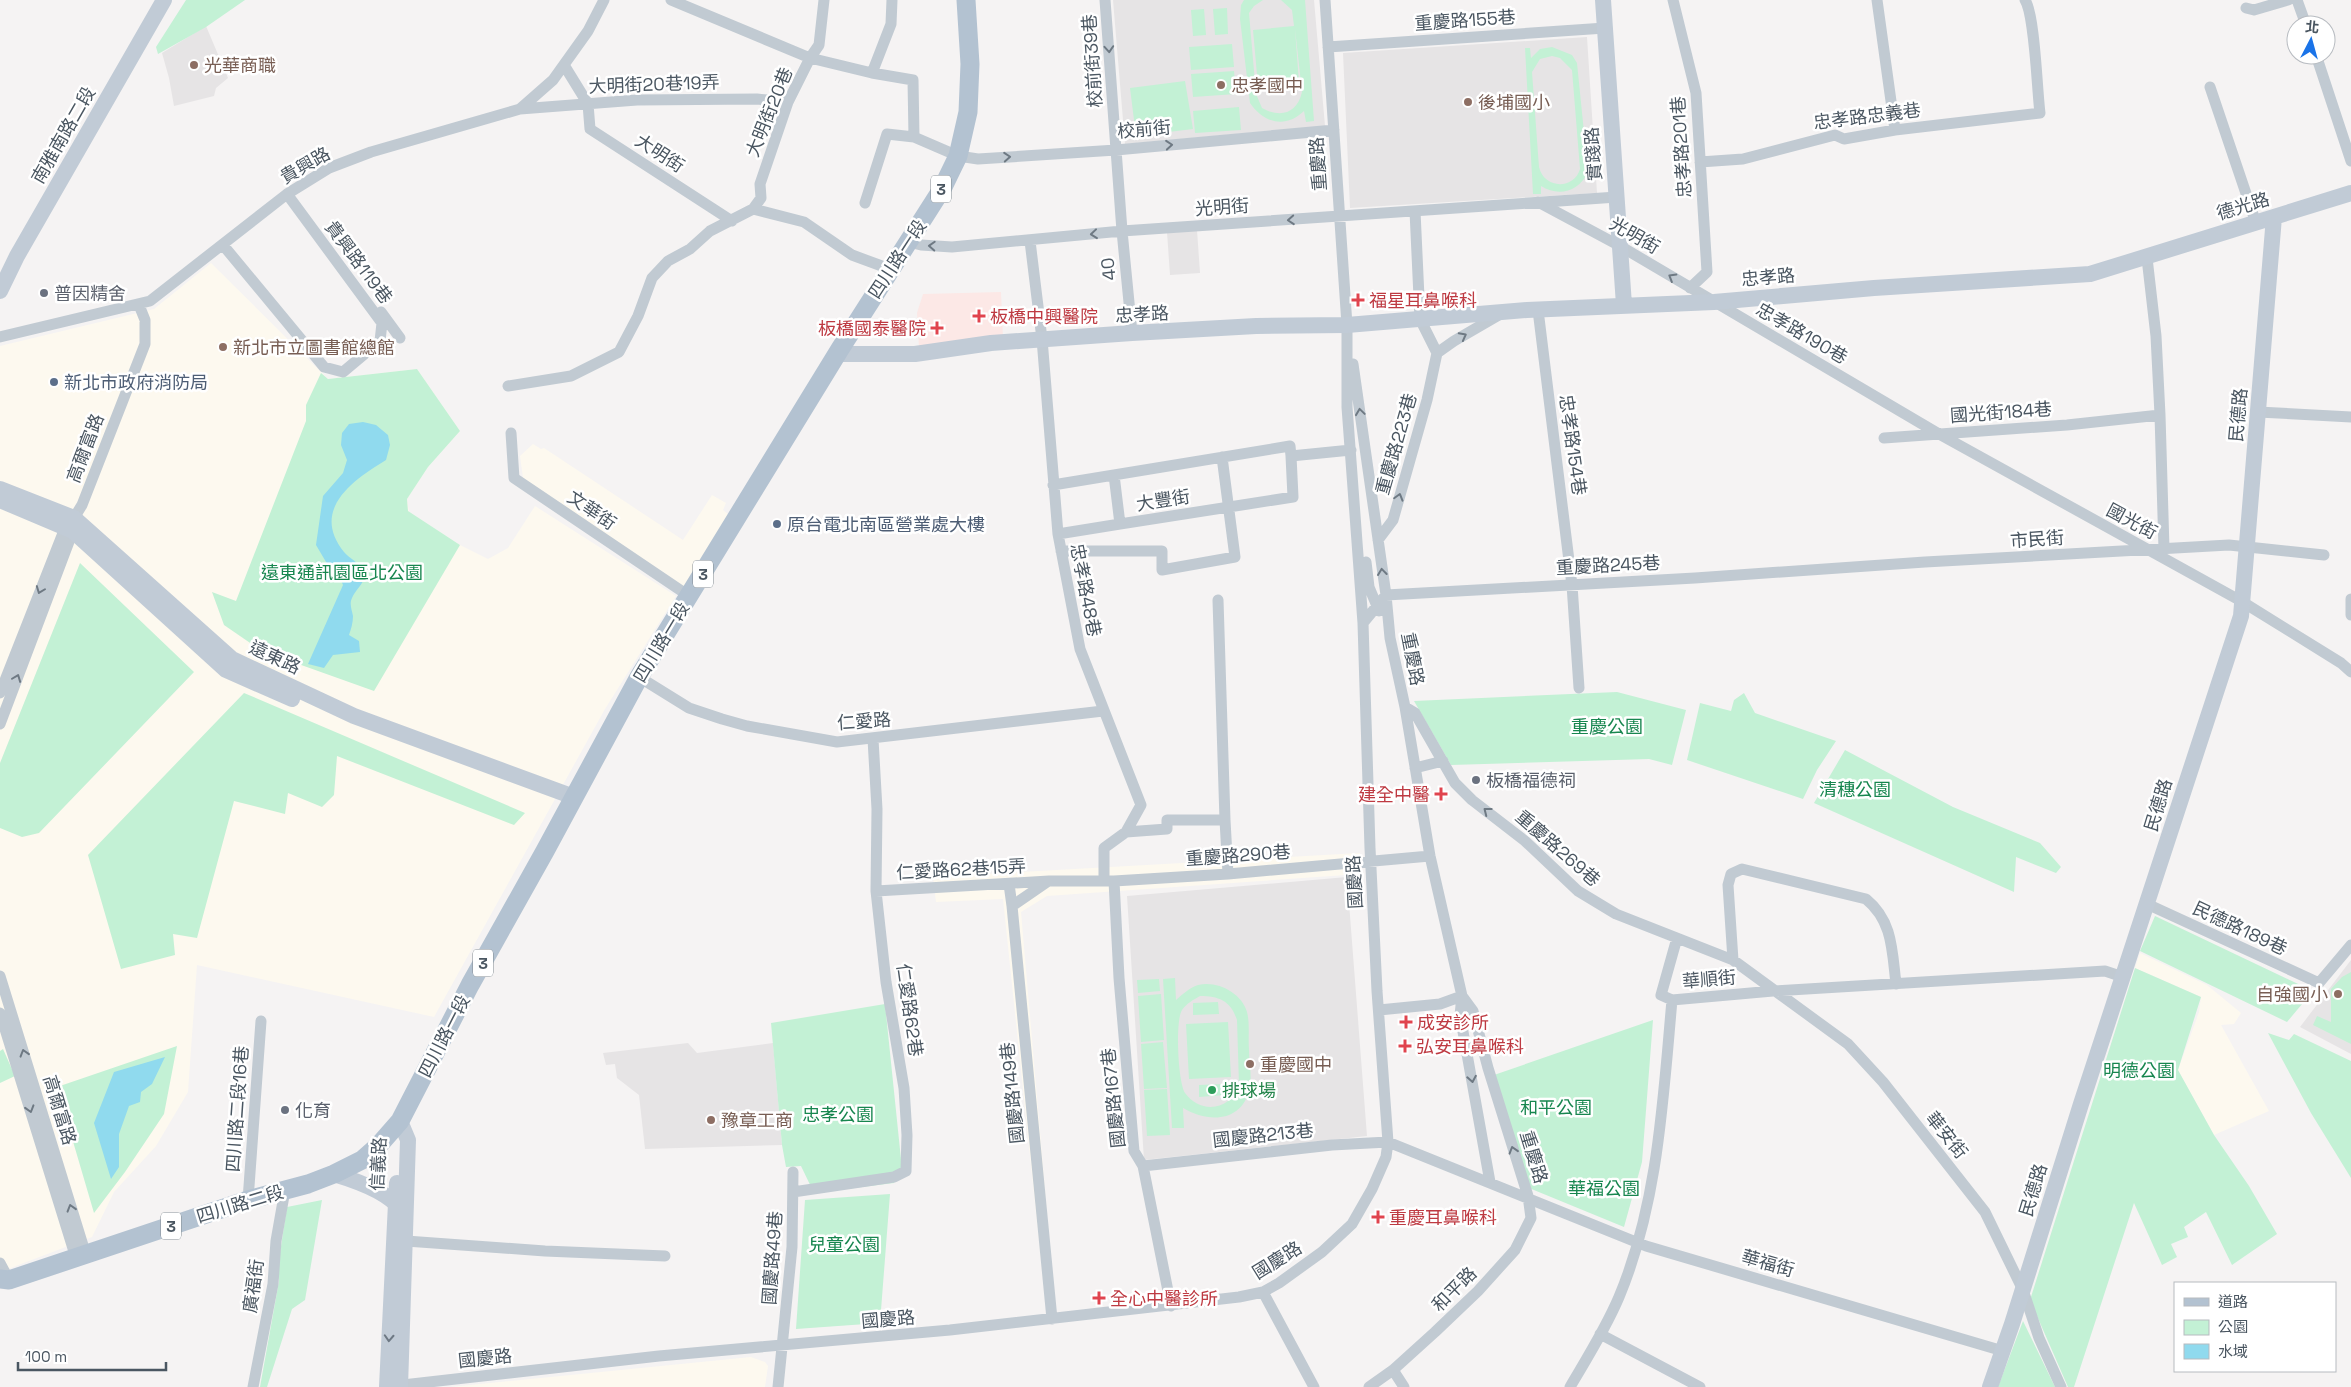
<svg xmlns="http://www.w3.org/2000/svg" width="2351" height="1387" font-family="'Space Grotesk','Noto Sans TC',sans-serif">
	<rect width="100%" height="100%" fill="#f5f3f3"/>
	<path fill="#fdf9ef" d="M211 263 328 379 417 369 460 431 428 467 407 499 409 512 460 545 488 559 508 548 535 506 676 596 605 709 434 1017 197 965 188 1092 156 1146 114 1192 92 1237 0 1272V346L154 309Z
		M533 444 541 449 544 448 683 540 712 495 726 503 723 510 729 515 686 588 523 478 520 456Z
		M1360 853V874L1047 896 1021 912 1056 1317H1047L1003 899 936 902 933 877Z
		M2140 953 2207 985 2241 1013 2234 1024 2221 1025 2269 1111 2214 1135 2178 1070 2199 1012 2201 997 2135 968Z
		M751 1357 765 1362 768 1366 765 1387H450Z"/>
	<path fill="#e6e4e5" d="M1113 0H1314L1325 126 1125 144Z
		M206 26 228 78 216 88 214 96 174 106 169 78 162 53Z
		M1587 37 1597 193 1350 208 1343 53Z
		M1197 230 1200 273 1170 275 1167 232Z
		M1347 877 1367 1136 1144 1160 1127 896Z
		M2351 960V1054L2300 1027Z
		M688 1043 697 1053 773 1043 782 1145 645 1149 639 1095 617 1078 615 1064 606 1065 603 1053Z"/>
	<path fill="#fce8e6" d="M1001 292 1003 338 919 347 917 313 923 294Z"/>
	<path fill="#c3f1d5" fill-rule="evenodd" d="M186 0H245L206 27 158 54 156 47Z
		M1244 0H1263L1254 6 1249 13 1256 94 1262 108C1280 118 1297 114 1302 92L1295 29 1299 82 1258 86 1253 30 1294 26 1292 10 1281 0H1305L1314 121 1306 122 1304 111C1285 129 1264 123 1250 103L1240 19 1241 5Z
		M1227 8 1228 34 1215 35 1213 9Z
		M1204 9 1206 35 1193 36 1191 10Z
		M1232 44 1234 67 1191 70 1189 47Z
		M1552 47 1572 55 1577 63 1588 172C1579 192 1558 197 1541 186V194H1533L1525 48H1530L1531 58 1540 49ZM1552 56 1560 58 1572 70 1580 169C1574 190 1544 189 1539 167L1532 72 1540 59Z
		M1234 71 1236 94 1193 97 1191 74Z
		M1185 81 1193 129 1136 136 1130 88Z
		M1239 107 1241 130 1195 133 1193 111Z
		M417 369 460 431 428 467 407 499 408 511 460 545 374 691 262 651 224 625 212 592 236 601 306 421V405L321 373 328 379Z
		M80 563 194 672 39 833 22 837 0 828V763Z
		M1617 692 1686 710 1672 765 1649 759 1451 765 1414 701Z
		M244 693 525 813 514 825 337 756 334 795 322 807 288 793 285 814 234 801 197 938 173 934 175 955 121 969 88 855Z
		M1744 693 1755 713 1836 741 1817 770 1803 799 1687 760 1700 703 1731 711 1734 700Z
		M1845 750 1953 807 2040 843 2061 867 2056 873 2016 857 2014 892 1814 803Z
		M2155 916 2313 991 2287 1022 2140 951Z
		M2135 968 2201 997 2178 1070 2214 1135 2249 1186 2277 1234 2232 1265 2206 1212 2184 1227 2188 1237 2171 1244 2177 1257 2162 1265 2134 1203 2074 1387H2068L2030 1300Z
		M2351 972V1044L2313 1025 2317 1016 2331 1022V989L2342 977Z
		M1175 978 1176 1000C1183 994 1189 988 1198 985 1217 980 1242 993 1247 1012 1250 1023 1248 1038 1249 1050 1249 1062 1252 1076 1250 1088 1242 1123 1208 1123 1183 1108L1184 1128H1172L1163 979ZM1200 996C1219 996 1231 1001 1237 1020L1239 1085C1231 1110 1201 1115 1185 1093 1178 1082 1175 1021 1182 1010 1187 1003 1193 1000 1200 996Z
		M1159 979 1160 991 1138 993 1137 980Z
		M1161 994 1164 1040 1141 1042 1138 996Z
		M1218 1002 1219 1014 1193 1015V1003Z
		M885 1004 902 1169 894 1183 814 1193 801 1166 786 1167 782 1145 771 1023Z
		M1653 1020 1642 1162 1624 1227 1529 1188 1494 1075Z
		M1228 1022 1231 1077 1189 1079 1186 1024Z
		M2268 1033 2289 1040 2294 1034 2351 1061V1178L2311 1113Z
		M1163 1042 1167 1088 1144 1089 1141 1044Z
		M177 1046 164 1114 125 1172 94 1213 57 1087Z
		M3 1049 15 1076 0 1083V1051Z
		M1224 1084 1225 1095 1199 1097V1085Z
		M1167 1089 1170 1135 1147 1136 1144 1090Z
		M890 1194 880 1323 796 1329 805 1200Z
		M322 1200 305 1300 292 1309 267 1387H260L279 1281V1259L287 1207Z
		M2023 1321 2055 1387H1998Z"/>
	<path fill="#90daee" d="M363 422 376 425 388 435 390 445 386 460C353 480 310 510 344 552 350 559 359 562 363 571 367 583 356 588 352 598 349 604 352 610 353 616 353 623 351 629 349 635L359 641 360 652 333 655 324 668 308 664 343 585 339 575 329 567 316 545 323 496 343 473 347 460 341 445 342 433 349 424Z
		M165 1057 152 1084 141 1092 140 1102 129 1106 119 1134V1167L111 1179 94 1123 114 1072Z"/>
	<g fill="none" stroke-linecap="round" stroke-linejoin="round">
		<path stroke="#c1cad2" stroke-width="11" d="M824 0 819 45 810 58 872 73 891 24 892 0
			M1105 0 1122 231 1132 333
			M1673 0 1696 93 1707 272 1690 288
			M1877 0 1895 130
			M2297 0 2306 25
			M2246 8 2254 10 2288 0
			M1328 47 1605 28
			M2316 55 2351 161
			M564 65 588 104 590 129 732 221
			M872 73 913 80 914 137 958 156 978 159 1116 150 1334 130
			M2210 87 2256 223
			M520 109 637 100 757 99 788 102
			M1700 162 1743 159 1835 135 1844 139 1895 130 2040 113C2037 91 2035 15 2025 0
			M1538 202 1620 246 1939 434 2241 601 2341 663 2351 672
			M865 203 887 134 914 137
			M753 209 804 222 852 255 890 269
			M1415 211 1420 319 1437 353
			M1030 241 1042 339 1058 534 1080 649 1141 805 1126 832
			M909 242 921 245 952 247 1122 231 1617 197
			M223 245 324 367 343 372 380 341 382 323 287 194
			M2147 258 2156 336 2160 415
			M1538 310 1572 585 1579 688
			M381 312 400 338
			M0 337 150 301 287 194 329 168 371 152 520 109 553 80 588 31 604 0
			M1353 364 1386 595 1390 638 1405 707 1430 856 1462 996 1460 1015 1490 1182
			M508 386 571 376 619 352 638 316 652 278 668 261 690 249 710 231 753 209 761 198 760 184 788 102 810 58 671 0
			M2258 412 2351 417
			M511 433 514 478 689 596
			M1884 438 2067 425 2160 415 2164 549
			M1114 475 1120 524 1293 497 1291 456
			M1053 485 1290 446 1291 456 1351 450
			M1058 534 1120 524
			M1378 540 1393 520 1427 400 1437 353 1454 341 1504 312
			M1061 551H1162V570L1235 557 1222 457
			M1366 562 1369 587 1379 611
			M2351 599V615
			M1218 600 1225 820
			M1363 623 1386 595 1695 578 1925 562 2229 545 2324 555
			M639 677 689 708 722 719 747 726 837 742 1103 711
			M0 693 65 528 74 518 82 505 145 344V320L139 305
			M1405 707 1415 713 1455 783 1472 800 1525 841 1578 891 1616 914 1733 960 1848 1044 1883 1082 1985 1212 2023 1290 2039 1338 2061 1387
			M0 724 73 531 74 525
			M1415 768 1443 761
			M1104 881V848L1126 832 1167 829V820H1225L1228 874
			M1114 881 1119 978 1134 1151 1143 1166 1171 1306
			M1047 882 1012 906 1052 1319
			M1009 884 1012 906
			M876 891 1049 881H1114L1228 874 1430 856
			M2147 904 2319 983 2351 945
			M1677 938 1661 995 1672 1000 1773 991 2105 971 2123 977
			M1733 960 1728 885 1731 874 1742 869 1866 899C1893 921 1892 951 1896 984
			M0 976 86 1255
			M1379 1010 1440 1004 1462 996
			M0 1013 76 1258
			M1143 1166 1332 1145 1388 1142 1646 1246 2003 1351
			M793 1192 894 1177 906 1171 907 1135 904 1088 886 982 876 891 877 809 873 739
			M248 1200 261 1021
			M406 1241 545 1251 665 1256
			M0 1263 9 1280
			M1263 1292 1314 1387
			M1600 1334 1700 1387
			M1393 1370 1404 1387
			M394 1386 659 1356 950 1330 1239 1297 1263 1292 1279 1283 1322 1252 1352 1224 1372 1189 1386 1157 1388 1142 1377 991 1370 848 1363 623 1347 407V325L1325 0
			M253 1387 273 1284 276 1241 285 1190
			M778 1387 792 1247 793 1172
			M1369 1387 1393 1370 1435 1332 1478 1291 1515 1250 1531 1218 1528 1196 1488 1068 1473 1011 1462 996
			M1570 1387C1587 1358 1606 1328 1619 1297 1658 1204 1663 1100 1672 1000"/>
		<path stroke="#c1cbd6" stroke-width="16" d="M1603 0 1624 305
			M0 291 17 256 164 0
			M837 354H915L991 343 1132 333 1256 326 1347 325 1527 310 1714 302 1874 288 2090 274 2351 193
			M0 489 74 518 232 659 354 716 574 797
			M0 500 73 531 226 670 292 699
			M334 1174C354 1180 389 1192 401 1210
			M387 1387 397 1183
			M400 1387 408 1140 400 1121
			M1990 1387 2012 1324 2081 1104 2241 616 2274 217"/>
		<path stroke="#b3c2d1" stroke-width="19" d="M0 1279 9 1280 248 1200 308 1184 334 1174 362 1160 379 1145 400 1121 470 985 545 851 639 677 840 349 942 189 958 156 968 112 970 64 966 0"/>
	</g>
	<defs><path id="oneway-chevron" d="M-2-3.5L2.5 0L-2 3.5" fill="none" stroke-width="1.6" stroke-linecap="round" stroke-linejoin="round" transform="scale(1.25)"/></defs>
	<g stroke="#6e7983">
		<use href="#oneway-chevron" transform="translate(1109 49) rotate(86)"/>
		<use href="#oneway-chevron" transform="translate(1169 145) rotate(-5)"/>
		<use href="#oneway-chevron" transform="translate(1007 157) rotate(-4)"/>
		<use href="#oneway-chevron" transform="translate(1291 220) rotate(176)"/>
		<use href="#oneway-chevron" transform="translate(1094 234) rotate(174)"/>
		<use href="#oneway-chevron" transform="translate(932 246) rotate(-177)"/>
		<use href="#oneway-chevron" transform="translate(1672 277) rotate(-149)"/>
		<use href="#oneway-chevron" transform="translate(1463 336) rotate(-28)"/>
		<use href="#oneway-chevron" transform="translate(1360 412) rotate(-98)"/>
		<use href="#oneway-chevron" transform="translate(1399 497) rotate(-74)"/>
		<use href="#oneway-chevron" transform="translate(1382 572) rotate(-97)"/>
		<use href="#oneway-chevron" transform="translate(40 590) rotate(111)"/>
		<use href="#oneway-chevron" transform="translate(17 678) rotate(-69)"/>
		<use href="#oneway-chevron" transform="translate(1487 811) rotate(-142)"/>
		<use href="#oneway-chevron" transform="translate(24 1053) rotate(-107)"/>
		<use href="#oneway-chevron" transform="translate(1472 1079) rotate(80)"/>
		<use href="#oneway-chevron" transform="translate(30 1109) rotate(73)"/>
		<use href="#oneway-chevron" transform="translate(1513 1150) rotate(-107)"/>
		<use href="#oneway-chevron" transform="translate(71 1208) rotate(-107)"/>
	</g>
	<use stroke="#6e7984" href="#oneway-chevron" transform="translate(389 1338) rotate(93)"/>
	<g fill="#8d6e63" stroke="#fff" stroke-width="2">
		<circle cx="194" cy="65" r="5"/>
		<circle cx="1221" cy="85" r="5"/>
		<circle cx="1468" cy="102" r="5"/>
		<circle cx="223" cy="347" r="5"/>
		<circle cx="2338" cy="994" r="5"/>
		<circle cx="1250" cy="1064" r="5"/>
		<circle cx="711" cy="1120" r="5"/>
	</g>
	<g fill="#6b7280" stroke="#fff" stroke-width="2">
		<circle cx="44" cy="293" r="5"/>
		<circle cx="1476" cy="780" r="5"/>
		<circle cx="285" cy="1110" r="5"/>
	</g>
	<g fill="#e0444e" stroke="#fff" stroke-width="2">
		<path d="M1355.5 292.5h5v5h5v5h-5v5h-5v-5h-5v-5h5z"/>
		<path d="M976.5 308.5h5v5h5v5h-5v5h-5v-5h-5v-5h5z"/>
		<path d="M934.5 320.5h5v5h5v5h-5v5h-5v-5h-5v-5h5z"/>
		<path d="M1438.5 786.5h5v5h5v5h-5v5h-5v-5h-5v-5h5z"/>
		<path d="M1403.5 1014.5h5v5h5v5h-5v5h-5v-5h-5v-5h5z"/>
		<path d="M1402.5 1038.5h5v5h5v5h-5v5h-5v-5h-5v-5h5z"/>
		<path d="M1375.5 1209.5h5v5h5v5h-5v5h-5v-5h-5v-5h5z"/>
		<path d="M1096.5 1290.5h5v5h5v5h-5v5h-5v-5h-5v-5h5z"/>
	</g>
	<g fill="#5c6f8a" stroke="#fff" stroke-width="2">
		<circle cx="54" cy="382" r="5"/>
		<circle cx="777" cy="524" r="5"/>
	</g>
	<circle fill="#2e9e5b" stroke="#fff" stroke-width="2" cx="1212" cy="1090" r="5"/>
	<g text-anchor="middle" dominant-baseline="central" stroke-width="5" stroke-linejoin="round" paint-order="stroke">
		<g fill="#fff" stroke="#808990" stroke-width="1">
			<rect x="931" y="175.5" width="20" height="27" rx="4"/>
			<rect x="693" y="560.5" width="20" height="27" rx="4"/>
			<rect x="473" y="949.5" width="20" height="27" rx="4"/>
			<rect x="161" y="1212.5" width="20" height="27" rx="4"/>
		</g>
		<g font-size="16" font-weight="bold" fill="#4a5661">
			<text x="941" y="189">3</text>
			<text x="703" y="574">3</text>
			<text x="483" y="963">3</text>
			<text x="171" y="1226">3</text>
		</g>
		<g font-size="18" fill="#4a5661" stroke="#fff">
			<text transform="translate(1465 20) rotate(-4)">重慶路155巷</text>
			<text transform="translate(1092 61) rotate(-94)">校前街39巷</text>
			<text transform="translate(654 84) rotate(-2)">大明街20巷19弄</text>
			<text transform="translate(769 112) rotate(-68)">大明街20巷</text>
			<text transform="translate(1867 116) rotate(-7)">忠孝路忠義巷</text>
			<text transform="translate(1144 129) rotate(-5)">校前街</text>
			<text transform="translate(63 135) rotate(-60)">南雅南路二段</text>
			<text transform="translate(1681 147) rotate(-94)">忠孝路201巷</text>
			<text transform="translate(660 153) rotate(33)">大明街</text>
			<text transform="translate(1593 154) rotate(-94)">實踐路</text>
			<text transform="translate(1318 164) rotate(-94)">重慶路</text>
			<text transform="translate(305 165) rotate(-30)">貴興路</text>
			<text transform="translate(2243 206) rotate(-17)">德光路</text>
			<text transform="translate(1222 207) rotate(-4)">光明街</text>
			<text transform="translate(1635 235) rotate(30)">光明街</text>
			<text transform="translate(897 259) rotate(-57)">四川路一段</text>
			<text transform="translate(359 262) rotate(53)">貴興路119巷</text>
			<text transform="translate(1108 269) rotate(-96)">40</text>
			<text transform="translate(1768 277) rotate(-5)">忠孝路</text>
			<text transform="translate(1142 314) rotate(-3)">忠孝路</text>
			<text transform="translate(1802 333) rotate(30)">忠孝路190巷</text>
			<text transform="translate(2001 412) rotate(-4)">國光街184巷</text>
			<text transform="translate(2238 415) rotate(-85)">民德路</text>
			<text transform="translate(1396 444) rotate(-74)">重慶路223巷</text>
			<text transform="translate(1573 445) rotate(82)">忠孝路154巷</text>
			<text transform="translate(85 448) rotate(-69)">高爾富路</text>
			<text transform="translate(1163 500) rotate(-9)">大豐街</text>
			<text transform="translate(592 510) rotate(34)">文華街</text>
			<text transform="translate(2132 521) rotate(28)">國光街</text>
			<text transform="translate(2037 539) rotate(-4)">市民街</text>
			<text transform="translate(1608 565) rotate(-3)">重慶路245巷</text>
			<text transform="translate(1086 590) rotate(79)">忠孝路48巷</text>
			<text transform="translate(661 642) rotate(-59)">四川路一段</text>
			<text transform="translate(275 657) rotate(25)">遠東路</text>
			<text transform="translate(1413 659) rotate(79)">重慶路</text>
			<text transform="translate(864 721) rotate(-4)">仁愛路</text>
			<text transform="translate(2158 805) rotate(-73)">民德路</text>
			<text transform="translate(1558 848) rotate(41)">重慶路269巷</text>
			<text transform="translate(1238 855) rotate(-4)">重慶路290巷</text>
			<text transform="translate(961 869) rotate(-3)">仁愛路62巷15弄</text>
			<text transform="translate(1354 882) rotate(-93)">國慶路</text>
			<text transform="translate(2240 928) rotate(25)">民德路189巷</text>
			<text transform="translate(1709 979) rotate(-5)">華順街</text>
			<text transform="translate(910 1010) rotate(82)">仁愛路62巷</text>
			<text transform="translate(444 1036) rotate(-63)">四川路一段</text>
			<text transform="translate(1012 1093) rotate(-96)">國慶路149巷</text>
			<text transform="translate(1113 1098) rotate(-96)">國慶路167巷</text>
			<text transform="translate(237 1109) rotate(-86)">四川路二段16巷</text>
			<text transform="translate(60 1110) rotate(73)">高爾富路</text>
			<text transform="translate(1263 1135) rotate(-6)">國慶路213巷</text>
			<text transform="translate(1947 1135) rotate(51)">華安街</text>
			<text transform="translate(1534 1157) rotate(73)">重慶路</text>
			<text transform="translate(378 1164) rotate(-87)">信義路</text>
			<text transform="translate(2033 1190) rotate(-73)">民德路</text>
			<text transform="translate(240 1204) rotate(-17)">四川路二段</text>
			<text transform="translate(772 1258) rotate(-86)">國慶路49巷</text>
			<text transform="translate(1277 1260) rotate(-32)">國慶路</text>
			<text transform="translate(1768 1263) rotate(16)">華福街</text>
			<text transform="translate(253 1286) rotate(-82)">廣福街</text>
			<text transform="translate(1454 1289) rotate(-45)">和平路</text>
			<text transform="translate(888 1319) rotate(-5)">國慶路</text>
			<text transform="translate(485 1358) rotate(-6)">國慶路</text>
		</g>
		<g font-size="18" fill="#785e54" stroke="#fff" text-anchor="start">
			<text x="204" y="65">光華商職</text>
			<text x="1231" y="85">忠孝國中</text>
			<text x="1478" y="102">後埔國小</text>
			<text x="233" y="347">新北市立圖書館總館</text>
			<text x="2328" y="994" text-anchor="end">自強國小</text>
			<text x="1260" y="1064">重慶國中</text>
			<text x="721" y="1120">豫章工商</text>
		</g>
		<g font-size="18" fill="#5b616d" stroke="#fff" text-anchor="start">
			<text x="54" y="293">普因精舍</text>
			<text x="1486" y="780">板橋福德祠</text>
			<text x="295" y="1110">化育</text>
		</g>
		<g font-size="18" fill="#be3a42" stroke="#fff" text-anchor="start">
			<text x="1369" y="300">福星耳鼻喉科</text>
			<text x="990" y="316">板橋中興醫院</text>
			<text x="926" y="328" text-anchor="end">板橋國泰醫院</text>
			<text x="1430" y="794" text-anchor="end">建全中醫</text>
			<text x="1417" y="1022">成安診所</text>
			<text x="1416" y="1046">弘安耳鼻喉科</text>
			<text x="1389" y="1217">重慶耳鼻喉科</text>
			<text x="1110" y="1298">全心中醫診所</text>
		</g>
		<g font-size="18" fill="#4e5e75" stroke="#fff" text-anchor="start">
			<text x="64" y="382">新北市政府消防局</text>
			<text x="787" y="524">原台電北南區營業處大樓</text>
		</g>
		<g font-size="18" fill="#17864f" stroke="#fff">
			<text x="342" y="572">遠東通訊園區北公園</text>
			<text x="1607" y="726">重慶公園</text>
			<text x="1855" y="789">清穗公園</text>
			<text x="2139" y="1070">明德公園</text>
			<text x="1556" y="1107">和平公園</text>
			<text x="838" y="1114">忠孝公園</text>
			<text x="1604" y="1188">華福公園</text>
			<text x="844" y="1244">兒童公園</text>
		</g>
		<g font-size="18" fill="#27864d" stroke="#fff" text-anchor="start">
			<text x="1222" y="1090">排球場</text>
		</g>
	</g>
	<rect x="2174" y="1282" width="162" height="90" fill="#ffffff" stroke="#b7bbc0"/>
	<rect x="2184" y="1298" width="25" height="8" fill="#b3c2d1" stroke="#b7bbc0"/>
	<text x="2218" y="1307" font-size="15" fill="#4a5661">道路</text>
	<rect x="2184" y="1320" width="25" height="15" fill="#c3f1d5" stroke="#b7bbc0"/>
	<text x="2218" y="1332" font-size="15" fill="#4a5661">公園</text>
	<rect x="2184" y="1344" width="25" height="15" fill="#90daee" stroke="#b7bbc0"/>
	<text x="2218" y="1357" font-size="15" fill="#4a5661">水域</text>
	<g transform="translate(2311 40) rotate(6)"><circle r="24" fill="#ffffff" stroke="#b7bbc0"/>
	<path d="M0-4L9 19L0 12L-9 19Z" fill="#1a73e8"/>
	<text y="-8" font-size="14" font-weight="bold" text-anchor="middle" fill="#4a5661">北</text>
	</g>
	<path d="M18 1362v8h148v-8" fill="none" stroke="#4a5661" stroke-width="2.5"/>
	<text x="25" y="1362" font-size="15" fill="#4a5661" stroke="#ffffff" stroke-width="4" paint-order="stroke">100 m</text>
</svg>
